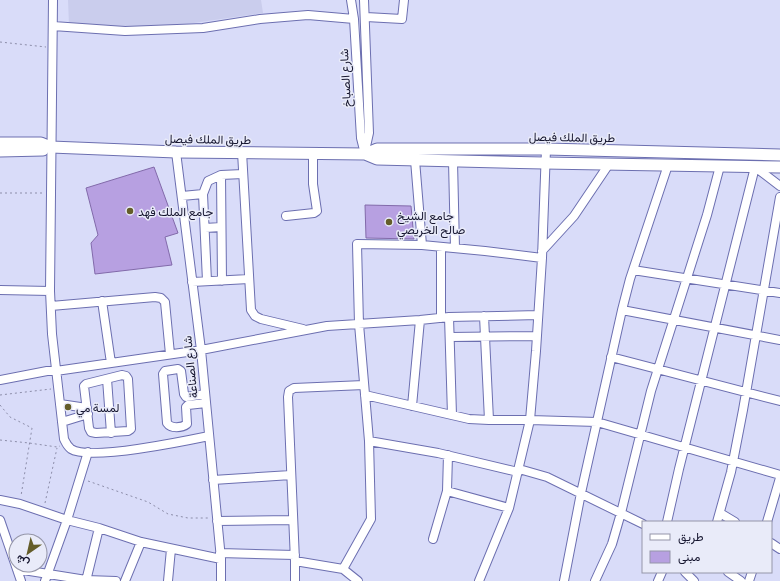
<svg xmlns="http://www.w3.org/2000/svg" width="780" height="581" font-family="Manrope,Vazirmatn,sans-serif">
	<rect width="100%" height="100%" fill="#d9dcf9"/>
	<path fill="#cacded" d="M68 0H261L263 13 180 25 114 28 69 25Z"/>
	<path fill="#b7a0e1" stroke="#826aaa" d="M154 167 178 233 165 237 172 265 95 274 91 243 98 235 86 188Z
		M365 205 411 206 414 239 366 238Z"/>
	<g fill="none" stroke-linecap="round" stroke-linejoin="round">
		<defs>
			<path id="minor" d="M53 0 50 291 52 334 64 439C66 443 67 446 71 449 89 461 185 441 209 436
				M351 0 354 19 361 138 365 154
				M364 0 369 133 365 151
				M366 17 402 19 404 0
				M53 26 125 31 203 28 260 19 308 15 354 19
				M176 152 201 350 221 559V581
				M242 152 251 310 255 316 261 319 303 329
				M415 160 422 245
				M453 161 455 248
				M221 175 222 281
				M203 194 207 281
				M182 196 203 194 208 181 221 175 243 174
				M286 216 314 213 317 211 313 184V153
				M205 228 221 227
				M542 251 574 216 609 164
				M633 270 780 293
				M192 282 249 279
				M0 290 50 291
				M102 301 111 363
				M51 306 155 297 161 298 165 302 170 354
				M622 310 780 340
				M484 316 489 420
				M449 317 452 415
				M441 318V247
				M450 337 537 336
				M611 357 780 401
				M122 375 126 376 128 379 131 429 128 431 96 433 91 432 89 428 84 386 86 384Z
				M107 379 111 433
				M0 380 47 371H56L201 350 327 326 420 320 449 317 538 315
				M205 394 186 397 184 394 181 371 178 369 165 371 163 374 167 423C171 429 182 428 187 424L186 407 188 405 206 403
				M365 395 469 419 489 420H530L597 422 780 475
				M60 404 87 408
				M412 406 420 320
				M62 422 88 414
				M369 441 438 453 518 472
				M519 469 547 477 643 524
				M213 480 291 475
				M447 491 509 508
				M0 500 20 504 67 520 99 528 141 542 221 559
				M720 513 735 522
				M0 520 21 581
				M217 521 293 520
				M667 522 679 469 755 167 780 186
				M717 522 731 472 743 410 780 197
				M767 522 780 478
				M433 539 447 491 448 455
				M771 543 780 549
				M220 553 295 555
				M295 561 288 397 289 391 294 388 364 385
				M17 569 86 580 116 581
				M343 569 371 519 369 441 359 324 357 244 422 245 485 251 542 258
				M685 572 694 581
				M728 572 741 581
				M45 581 67 520 88 452
				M86 581 99 528
				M125 581 141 542
				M168 581 171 549
				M295 581V561L343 569 358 581
				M479 581 509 508 530 420 536 351 542 258 546 149
				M564 581 581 493 622 310 630 279 668 165
				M595 581 612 544 621 513 651 391 707 215 720 166
				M658 581 662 572
				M749 581 752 572"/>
			<path id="major" d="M0 143H41L51 147 176 152 365 154 377 149H546L780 155
				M0 151 43 150
				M365 154 377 159 544 163 780 167"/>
		</defs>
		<use href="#minor" stroke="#6c6fb0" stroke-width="10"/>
		<use href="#major" stroke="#6c6fb0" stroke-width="13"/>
		<path stroke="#8c8da9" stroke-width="1" stroke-dasharray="2 3" stroke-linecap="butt" d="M0 42 46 47
			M0 193H43
			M0 395 51 389
			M0 405 10 417 32 428 21 496
			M0 440 29 443 57 447 60 446
			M88 481 148 502 168 514 188 518H209
			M45 503 57 448"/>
		<use href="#minor" stroke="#fff" stroke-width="8"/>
		<use href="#major" stroke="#fff" stroke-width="11"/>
	</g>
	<g fill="#645d29" stroke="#e9ebf9" stroke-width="1.5">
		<circle cx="130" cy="211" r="4"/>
		<circle cx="389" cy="222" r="4"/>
		<circle cx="68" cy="407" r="4"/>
	</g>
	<g text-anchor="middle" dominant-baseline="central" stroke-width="3" stroke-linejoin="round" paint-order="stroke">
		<g font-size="12" fill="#161630" stroke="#e9ebf9">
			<text transform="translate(345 78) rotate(-93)">شارع الصباخ</text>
			<text transform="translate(572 137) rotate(1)">طريق الملك فيصل</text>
			<text transform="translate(208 139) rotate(1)">طريق الملك فيصل</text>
			<text transform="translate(190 367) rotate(-96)">شارع الصناعة</text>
		</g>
		<g font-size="12" fill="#161630" stroke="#e9ebf9" text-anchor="start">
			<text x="138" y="211">جامع الملك فهد</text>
			<text x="397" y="215">جامع الشيخ<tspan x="397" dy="14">صالح الخريصي</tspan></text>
			<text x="76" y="407">لمسة مي</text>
		</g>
	</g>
	<rect x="642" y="521" width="130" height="52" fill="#e9ebf9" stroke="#9596a9"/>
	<rect x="650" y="534" width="20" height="6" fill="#ffffff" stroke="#9596a9"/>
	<text x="678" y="541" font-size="12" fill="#161630">طريق</text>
	<rect x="650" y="551" width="20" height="12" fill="#b7a0e1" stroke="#9596a9"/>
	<text x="678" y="561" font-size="12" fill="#161630">مبنى</text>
	<g transform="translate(28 553) rotate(214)"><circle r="19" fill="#e9ebf9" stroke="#9596a9"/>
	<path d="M0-3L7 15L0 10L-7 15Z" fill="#645d29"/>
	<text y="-6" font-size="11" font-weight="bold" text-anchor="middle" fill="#161630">ش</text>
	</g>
</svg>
